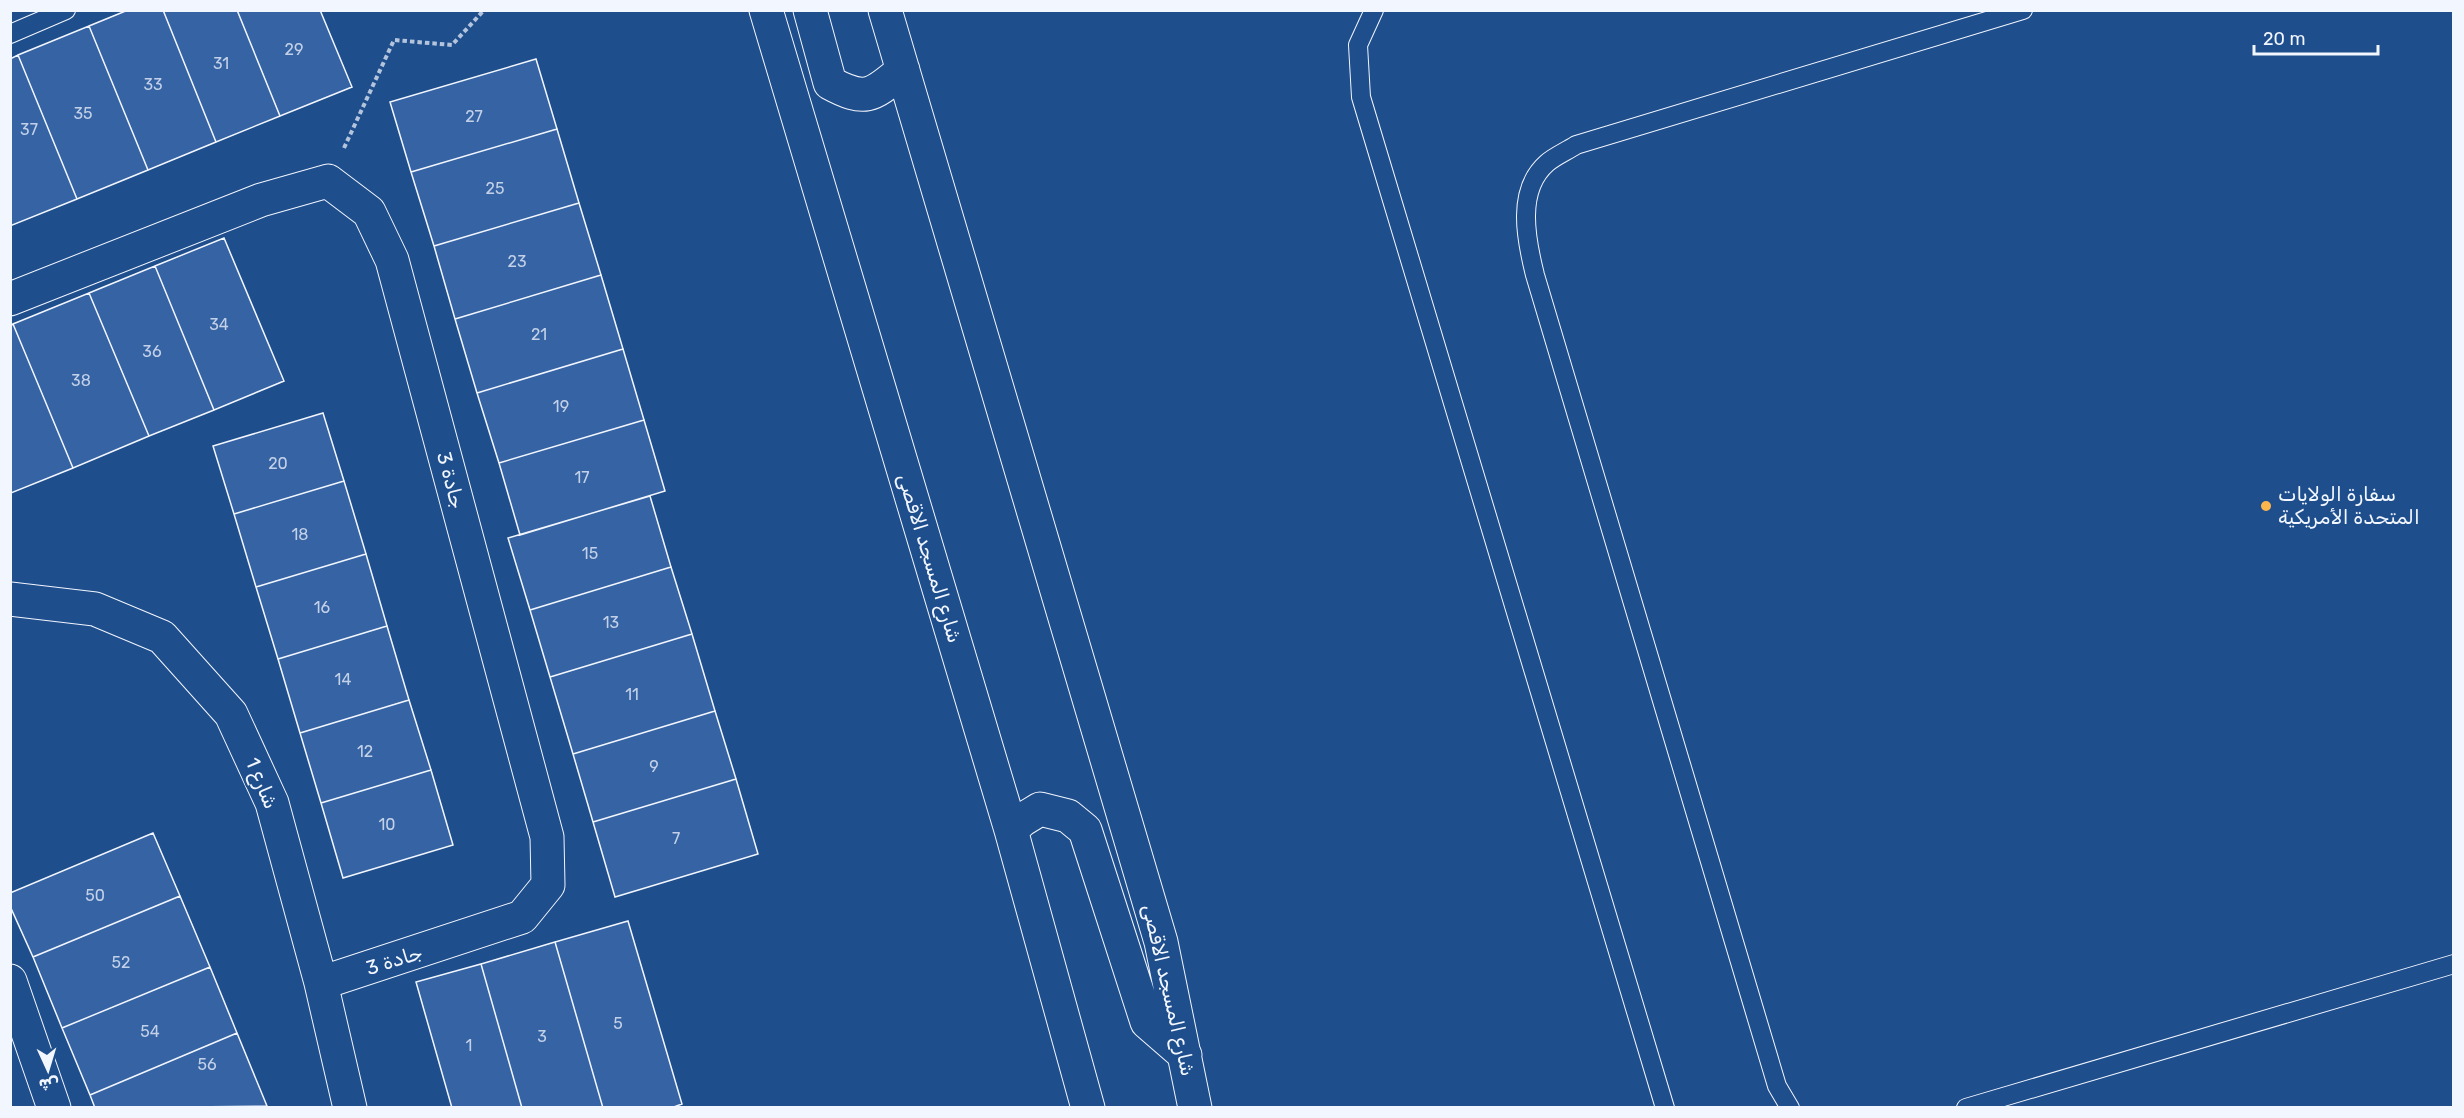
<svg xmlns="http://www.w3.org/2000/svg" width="2464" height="1118" font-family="Rubik,Cairo,sans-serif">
	<rect width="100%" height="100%" fill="#1f4e8c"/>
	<path fill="#3563a3" stroke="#f2f6ff" stroke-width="1.5" d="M128 10H163L216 142 148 170 89 26Z
		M163 10H237L280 116 216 142Z
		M237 10H320L352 87 280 116Z
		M89 26 148 170 77 199 18 55Z
		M18 55 77 199 10 226V59Z
		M536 59 557 129 411 172 390 102Z
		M557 129 579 203 434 246 411 172Z
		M579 203 601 275 455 319 434 246Z
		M224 238 284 381 214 410 155 266Z
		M155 266 214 410 149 436 89 293Z
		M601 275 623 349 477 393 455 319Z
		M89 293 149 436 73 468 13 324Z
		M13 324 73 468 11 493 10 326Z
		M623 349 644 420 499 463 477 393Z
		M323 413 344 481 234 514 213 446Z
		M644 420 665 491 520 535 499 463Z
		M344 481 366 554 256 587 234 514Z
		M650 496 671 567 530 610 508 538Z
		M366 554 387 626 278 659 256 587Z
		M671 567 692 634 550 677 530 610Z
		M387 626 409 700 300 733 278 659Z
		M692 634 715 711 573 754 550 677Z
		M409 700 431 770 321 803 300 733Z
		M715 711 736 779 593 822 573 754Z
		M431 770 453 845 343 878 321 803Z
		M736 779 758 854 615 897 593 822Z
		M153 833 180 896 33 957 10 906V893Z
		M180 896 210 967 62 1028 33 957Z
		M628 921 682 1104 671 1108H603L555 942Z
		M555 942 603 1108H522L481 964Z
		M481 964 522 1108H452L416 982Z
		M210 967 237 1033 90 1095 62 1028Z
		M237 1033 267 1106 95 1108 90 1095Z"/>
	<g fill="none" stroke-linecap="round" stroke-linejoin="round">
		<defs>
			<path id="lane" d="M1374 10 1358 45 1361 97 1665 1108
				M10 34 66 10
				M1790 1108 1777 1086 1535 275C1526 239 1516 190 1547 163 1555 156 1567 151 1576 145L2023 10
				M1966 1108 2454 964"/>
			<path id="street" d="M10 299 261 200 328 181 369 212 392 260 547 837 548 885 522 917 321 983
				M10 599 95 609 162 637 231 714 272 803 321 983 350 1108
				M10 981 54 1108"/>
			<path id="secondary" d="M766 10 1011 830 1088 1108
				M810 10 830 83C867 103 873 95 903 70
				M885 10 1161 942 1195 1108
				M1011 830 1022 820 1040 809 1068 816 1085 830 1147 1022 1185 1055"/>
		</defs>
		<use href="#lane" stroke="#f2f6ff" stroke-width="20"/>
		<use href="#street" stroke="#f2f6ff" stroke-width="35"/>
		<use href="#secondary" stroke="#f2f6ff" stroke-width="35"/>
		<path stroke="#b3c4dc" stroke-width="4" stroke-dasharray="4.5 3" stroke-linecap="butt" d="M344 148 394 40 452 45 484 10"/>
		<use href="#lane" stroke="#1f4e8c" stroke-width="18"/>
		<use href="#street" stroke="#1f4e8c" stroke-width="33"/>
		<use href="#secondary" stroke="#1f4e8c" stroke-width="33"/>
	</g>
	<circle fill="#ffb74d" stroke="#1f4e8c" stroke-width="2" cx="2266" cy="506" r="6"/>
	<g text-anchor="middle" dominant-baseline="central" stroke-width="4.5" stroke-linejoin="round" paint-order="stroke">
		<g font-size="16" fill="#c3d1e8">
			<text x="294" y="49">29</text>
			<text x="221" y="63">31</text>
			<text x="153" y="84">33</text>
			<text x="83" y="113">35</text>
			<text x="474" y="116">27</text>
			<text x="29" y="129">37</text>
			<text x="495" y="188">25</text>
			<text x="517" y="261">23</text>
			<text x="219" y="324">34</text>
			<text x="539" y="334">21</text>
			<text x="152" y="351">36</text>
			<text x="81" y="380">38</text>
			<text x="561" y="406">19</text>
			<text x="278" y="463">20</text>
			<text x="582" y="477">17</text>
			<text x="300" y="534">18</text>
			<text x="590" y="553">15</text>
			<text x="322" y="607">16</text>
			<text x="611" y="622">13</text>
			<text x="343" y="679">14</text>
			<text x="632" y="694">11</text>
			<text x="365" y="751">12</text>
			<text x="654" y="766">9</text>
			<text x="387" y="824">10</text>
			<text x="676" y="838">7</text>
			<text x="95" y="895">50</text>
			<text x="121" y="962">52</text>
			<text x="618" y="1023">5</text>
			<text x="150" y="1031">54</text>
			<text x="542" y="1036">3</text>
			<text x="469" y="1045">1</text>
			<text x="207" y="1064">56</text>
		</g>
		<g font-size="20" fill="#f2f6ff" stroke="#1f4e8c">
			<text transform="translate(451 480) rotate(75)">جادة 3</text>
			<text transform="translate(930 558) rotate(73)">شارع المسجد الاقصى</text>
			<text transform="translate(262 783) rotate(67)">شارع 1</text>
			<text transform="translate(394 960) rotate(-17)">جادة 3</text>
			<text transform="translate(1169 990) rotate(77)">شارع المسجد الاقصى</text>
		</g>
		<g font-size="20" fill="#f2f6ff" stroke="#1f4e8c" text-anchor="start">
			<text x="2278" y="494">سفارة الولايات<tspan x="2278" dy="23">المتحدة الأمريكية</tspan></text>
		</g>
	</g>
	<rect width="2464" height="1118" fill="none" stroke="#f2f6ff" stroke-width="24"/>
	<g transform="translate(48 1070) rotate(176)" stroke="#1f4e8c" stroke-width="4.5" paint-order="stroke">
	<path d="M0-4.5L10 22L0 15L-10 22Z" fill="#f2f6ff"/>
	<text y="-9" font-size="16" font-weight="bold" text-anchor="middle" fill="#f2f6ff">ش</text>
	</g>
	<path d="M2254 45v9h124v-9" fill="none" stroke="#f2f6ff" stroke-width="3"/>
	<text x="2263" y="45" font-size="18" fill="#f2f6ff" stroke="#1f4e8c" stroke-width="4.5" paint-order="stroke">20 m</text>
</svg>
